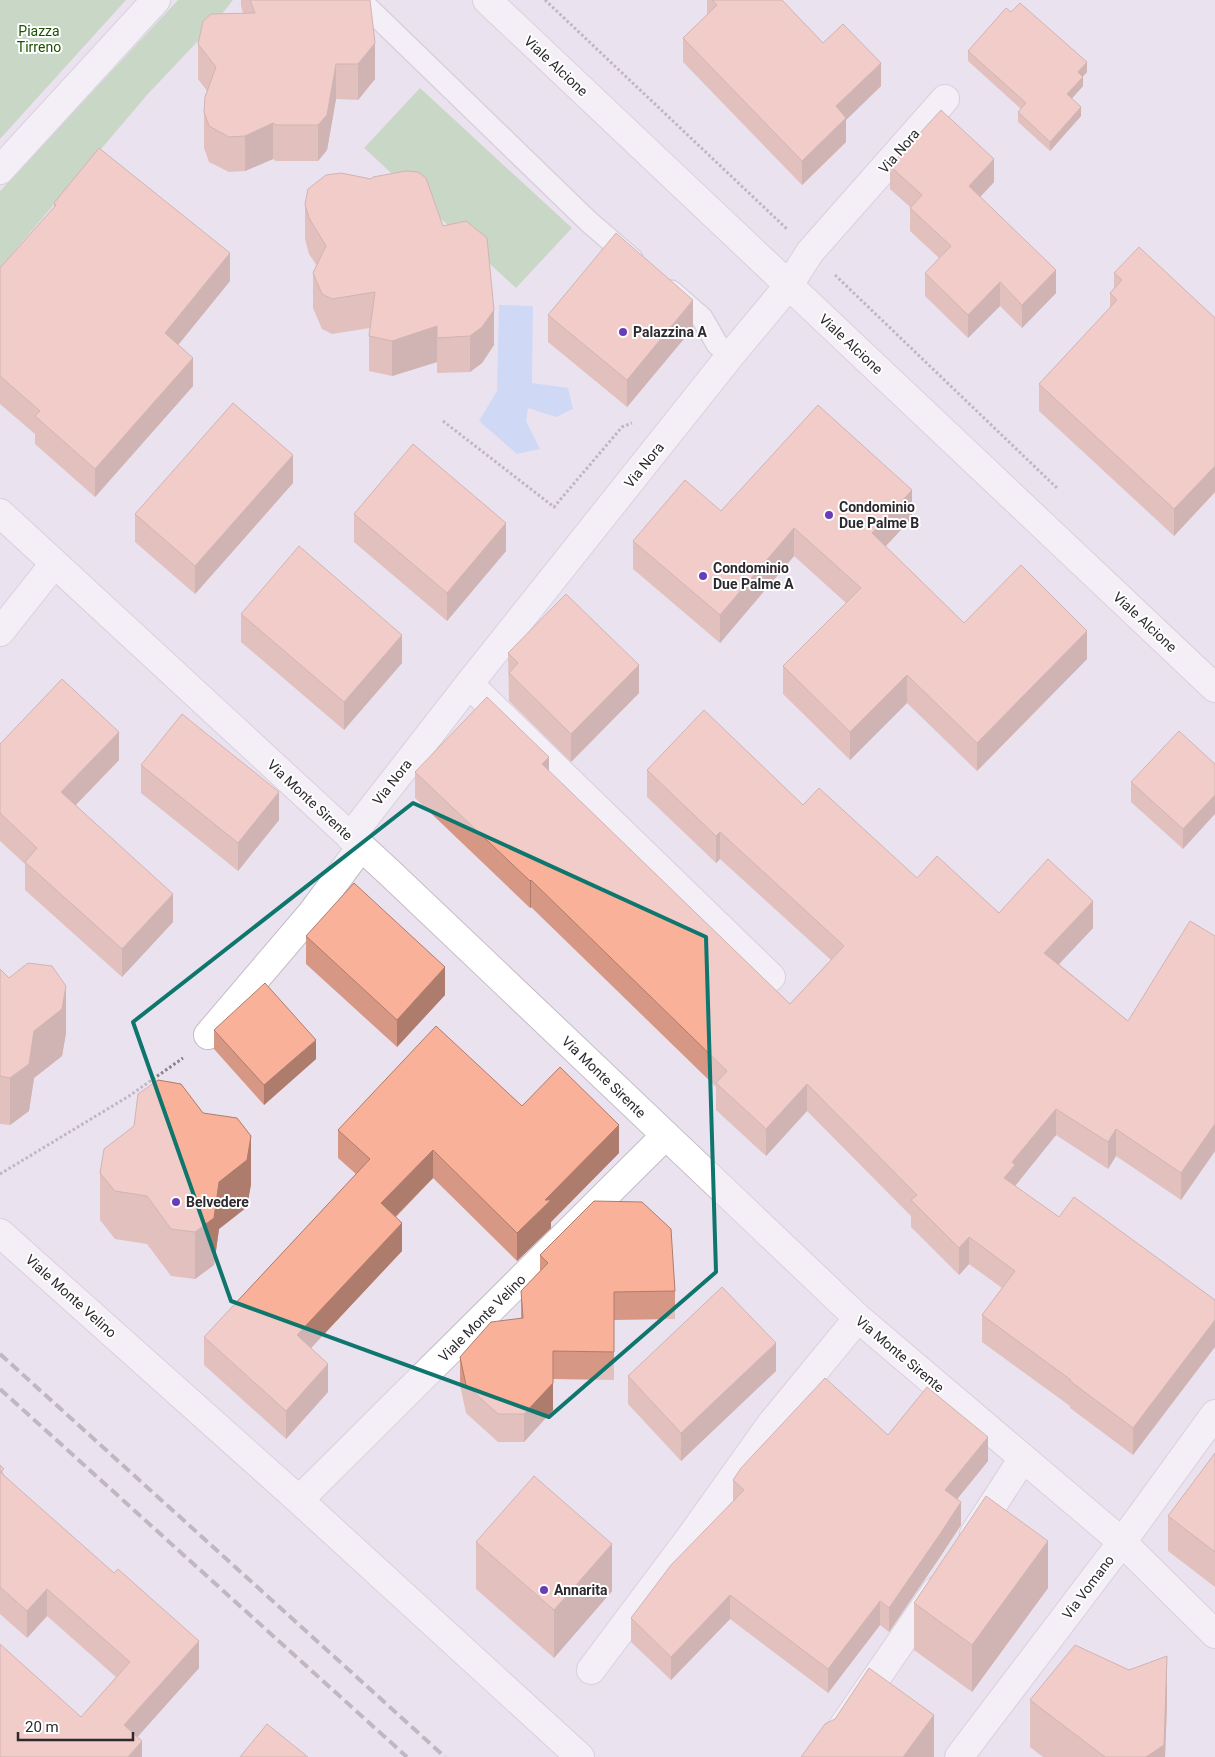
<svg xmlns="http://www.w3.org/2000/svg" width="1215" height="1757" font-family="Roboto,sans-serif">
	<rect width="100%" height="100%" fill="#ebe2ef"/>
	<path fill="#a1cd95" d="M0 0H126L0 139Z
		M178 0H233L214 24 147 95 0 268V191Z
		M420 88 572 228 516 288 364 148Z"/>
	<path fill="#aecffc" d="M499 305 533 306 532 383 568 388 573 409 556 417 528 408 526 421 540 449 517 454 479 421 497 391Z"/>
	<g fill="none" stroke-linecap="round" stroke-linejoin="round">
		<defs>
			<path id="service" d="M360 0 588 221 632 259
				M671 291 702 318 717 344 730 356"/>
			<path id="minor" d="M0 170 156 0
				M0 513 391 874 858 1318 1122 1542 1215 1634
				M0 632 54 564
				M469 684 771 977
				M350 837 469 684 730 356 789 285 810 252 945 99
				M208 1035 311 914 361 847
				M0 1233 299 1500 580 1757
				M299 1500 666 1135
				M974 1534 1023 1458
				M591 1670 689 1539 771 1424 858 1318
				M822 1757 936 1591
				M959 1757 1122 1542 1215 1414"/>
			<path id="tertiary" d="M487 0 1215 688"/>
		</defs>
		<use href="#service" stroke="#c4bbc7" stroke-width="24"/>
		<use href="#minor" stroke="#c4bbc7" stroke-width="30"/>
		<use href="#tertiary" stroke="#c4bbc7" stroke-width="30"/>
		<path stroke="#87818a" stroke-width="3" stroke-dasharray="2.5 2.5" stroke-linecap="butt" d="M545 0 787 229
			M835 275 1058 489
			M443 421 554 507 622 427 632 423
			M0 1174 129 1096 183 1058"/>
		<use href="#service" stroke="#fff" stroke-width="21"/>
		<use href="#minor" stroke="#fff" stroke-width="28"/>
		<use href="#tertiary" stroke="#fff" stroke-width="28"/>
		<path stroke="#8a848d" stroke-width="4" stroke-dasharray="10 5" stroke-linecap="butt" d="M0 1354 445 1757
			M0 1389 407 1757"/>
	</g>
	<path fill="#d69884" d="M241 0H370L375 79 358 100 336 99 327 150 318 161H276L273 159 245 171 229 172 209 162 204 148V112L207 91 198 79V44L243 13 241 6Z
		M707 0H782L823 43 881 86 846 120V142L802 185 683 62V38L707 15Z
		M1011 12 1087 72 1083 76V86L1072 98 1081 116 1050 151 1018 122V112L1021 109 968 61V51Z
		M890 166 994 182 980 197 1056 293 1022 328 1000 306 968 338 925 296V273L939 258 910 231V207L890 189Z
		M54 203 230 281 178 345 193 386 95 497 35 444V434L0 404V268L54 207Z
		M305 204 443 226 494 345 482 363 470 372 437 373V362L392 376 369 371V336L370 328 332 334 322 329 313 308V273L317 266 309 254 305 239Z
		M1114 273 1215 318V492L1174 536 1039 411V384L1110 308V293L1114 288Z
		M548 315 693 328 627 407 548 342Z
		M293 483 195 594 135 542V514Z
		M721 511 912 518 885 546 964 623 1087 659 977 771 907 703 850 760 783 694V666L846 603 794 556 720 643 633 569V541Z
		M354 514 506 551 447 621 354 542Z
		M241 614 402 663 344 730 241 642Z
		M508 653 639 693 571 762 509 701Z
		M0 744 119 760 76 805 173 922 122 977 25 890V864L0 841Z
		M1215 764 1183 849 1131 802V782Z
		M141 765 279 820 238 871 141 793Z
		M647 770 803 805 917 878 999 913 1093 928 1059 964 1128 1021 1215 936V1151L1181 1200 1116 1156 1108 1169 1056 1135 1015 1186 1059 1217 1215 1300 1133 1455 1070 1408V1406L982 1342V1315L1002 1288 969 1264 959 1275 911 1227V1216L807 1111 766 1156 716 1110V1087L531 907 530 908 415 798V772H549L790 1004 831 960 720 859 716 863 647 797Z
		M306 936 445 995 397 1047 306 964Z
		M0 969 66 1033 62 1056 34 1078 29 1111 10 1125 0 1124Z
		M214 1030 316 1059 264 1105 214 1049Z
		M522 1106 619 1153 551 1222V1228L517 1261 433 1178 396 1217 402 1251 311 1348 328 1392 286 1439 204 1365V1337L356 1174 338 1158V1130Z
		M100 1173 251 1184 247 1207 219 1229 214 1265 195 1279 171 1276 147 1244 115 1239 100 1220Z
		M540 1255 675 1291V1319L614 1320V1380L553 1379V1410L524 1442H498L466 1413 460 1385V1357L521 1318V1291L540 1271Z
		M776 1371 681 1461 628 1404V1376Z
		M888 1435 988 1461 957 1499 961 1525 940 1557 889 1632 880 1625 828 1693 730 1619 671 1680 631 1642V1618L733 1501V1480Z
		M1215 1453V1587L1168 1551V1516Z
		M0 1465 4 1475 199 1668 137 1737 142 1757 81 1717 116 1677 47 1616 27 1638 0 1614Z
		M476 1542 612 1591 554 1658 476 1589Z
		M1048 1588 972 1692 914 1650V1603Z
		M1030 1700 1167 1704 1165 1757H1043L1030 1747Z"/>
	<path fill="#ae7c6c" d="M375 43V79L358 100V64Z
		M1087 62V72L1078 82V72Z
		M881 63V86L846 120V142L802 185V161L836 106Z
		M336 64V99L327 150 318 161V125Z
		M1083 77V86L1067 104V94Z
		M1081 107V116L1050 151V142Z
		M273 123V159L245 171V136Z
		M994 159V182L969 209V186Z
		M230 253V281L165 361V333Z
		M1056 270V293L1022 328V305Z
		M1000 282V306L968 338V315Z
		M693 300V328L627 407V380Z
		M494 310V345L482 363 470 372V336Z
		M437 326V362L392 376V341Z
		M193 358V386L95 497V469Z
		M293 455V483L195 594V566Z
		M1215 466V492L1174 536V509Z
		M912 490V518L872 561V533Z
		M506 523V551L447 621V593Z
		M794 528V556L720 643V615Z
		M1087 631V659L977 771V743Z
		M402 635V663L344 730V702Z
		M639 665V693L571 762V734Z
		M907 675V703L850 760V732Z
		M119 732V760L61 820V792Z
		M549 757V784L542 764Z
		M279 792V820L238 871V843Z
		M1215 795V814L1183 849V829Z
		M720 832V859L716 863V836Z
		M531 880V907L530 908V881Z
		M173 894V922L122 977V949Z
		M1093 901V928L1044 980V953Z
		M445 967V995L397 1047V1020Z
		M66 986V1033L62 1056 34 1078 29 1111 10 1125V1078L34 1031Z
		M316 1040V1059L264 1105V1085Z
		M807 1084V1111L766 1156V1129Z
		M1056 1109V1135L1015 1186 1004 1178 1012 1162Z
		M1215 1124V1151L1181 1200V1173Z
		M619 1125V1153L551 1222V1228L517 1261V1233L545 1200Z
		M1116 1129V1156L1108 1169V1142Z
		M251 1136V1184L247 1207 219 1229 214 1265 195 1279V1232L219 1182Z
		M433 1150V1178L381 1231V1203Z
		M402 1223V1251L297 1363V1335Z
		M969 1237V1264L959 1275V1248Z
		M1215 1320V1347L1133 1455V1428Z
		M776 1343V1371L681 1461V1433Z
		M328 1364V1392L286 1439V1411Z
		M553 1383V1410L524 1442V1414Z
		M988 1437V1461L945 1514V1490Z
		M961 1502V1525L940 1557 889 1632V1608Z
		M1048 1541V1588L972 1692V1645Z
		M612 1544V1591L554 1658V1610Z
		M47 1589V1616L27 1638V1611Z
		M730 1595V1619L671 1680V1657Z
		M880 1601V1625L828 1693V1669Z
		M199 1641V1668L124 1752V1725Z
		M1167 1656V1704L1165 1757H1146Z
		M934 1715V1757H903Z
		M142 1741V1757H128Z"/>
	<path fill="#f9b19a" stroke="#ae7c6c" d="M250 0H370L375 43 358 64H336L327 115 318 125H276L273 123 245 136 229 137 209 126 204 112 205 97 216 67 198 44 203 21 211 14 255 13Z
		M712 0H782L823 43 843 24 881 63 836 106 846 118 802 161 683 38 717 5Z
		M1020 3 1087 62 1078 72 1083 77 1067 94 1081 107 1050 142 1018 112 1026 103 968 51 1006 8 1011 12Z
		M941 110 994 159 969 186 1056 270 1022 305 1000 282 968 315 925 273 951 246 910 208 922 195 890 166Z
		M99 148 230 253 165 333 193 358 95 469 35 416 40 411 0 376V268L56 205 54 203Z
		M406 171 418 172 426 178 443 226 466 221 487 238 494 310 482 327 470 336 437 338V326L392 341 369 336 375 292 332 299 322 294 313 273 326 246 309 218 305 204 308 189 326 175 341 173 371 179 373 177Z
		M616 233 693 300 627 380 548 315Z
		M1139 247 1215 318V466L1174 509 1039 384 1117 300 1110 293 1122 280 1114 273Z
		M233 403 293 455 195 566 135 514Z
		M818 405 912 490 872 533 964 623 1021 565 1087 631 977 743 907 675 850 732 783 666 861 588 794 528 720 615 633 541 685 480 721 511Z
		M413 444 506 523 447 593 354 514Z
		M299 546 402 635 344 702 241 614Z
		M566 594 639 665 571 734 509 673 518 663 508 653Z
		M62 679 119 732 61 792 173 894 122 949 25 862 37 848 0 813V744Z
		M487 697 549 757 542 764 790 1004 844 946 720 832 716 836 647 770 704 710 803 805 819 788 917 878 937 856 999 913 1048 859 1093 901 1044 953 1128 1021 1190 921 1215 936V1124L1181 1173 1116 1129 1108 1142 1056 1109 1012 1162 1015 1165 1004 1178 1059 1217 1074 1197 1215 1300V1320L1133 1428 1070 1381 1071 1380 982 1315 1015 1271 969 1237 959 1248 911 1200 917 1195 807 1084 766 1129 716 1083 727 1071 531 880 530 881 415 772Z
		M182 714 279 792 238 843 141 765Z
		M1179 731 1215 764V795L1183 829 1131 782Z
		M354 883 445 967 397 1020 306 936Z
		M28 963 52 966 66 986 62 1009 34 1031 29 1064 10 1078 0 1076V969L9 978Z
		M265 983 316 1040 264 1085 214 1030Z
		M436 1026 522 1106 560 1067 619 1125 545 1200H551L517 1233 433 1150 381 1203 402 1223 297 1335 328 1364 286 1411 204 1337 370 1159 338 1130Z
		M158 1080 181 1084 203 1113 237 1118 251 1136 247 1160 219 1182 214 1218 195 1232 171 1229 147 1196 115 1191 100 1173 104 1149 134 1126 138 1094Z
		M594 1201 642 1202 671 1229 675 1291 614 1292V1352L553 1351V1383L524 1414H498L466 1385 460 1357 491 1322 523 1318 521 1291 548 1263 540 1255Z
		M722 1287 776 1343 681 1433 628 1376Z
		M825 1378 888 1435 927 1387 988 1437 945 1490 961 1502 940 1534 889 1608 880 1601 828 1669 730 1595 671 1657 631 1618 671 1565 744 1490 733 1480 741 1468Z
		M1215 1453V1552L1168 1516Z
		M0 1465 4 1469 0 1472 114 1573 118 1569 199 1641 124 1725 142 1741 128 1757H0V1644L81 1717 130 1662 47 1589 27 1611 0 1587Z
		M534 1476 612 1544 554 1610 476 1542Z
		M986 1496 1048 1541 972 1645 914 1603Z
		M1075 1645 1129 1670 1167 1656 1164 1745 1146 1757H1105L1030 1700Z
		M869 1668 934 1715 903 1757H801L825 1724 835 1719Z
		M267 1724 308 1757H240Z"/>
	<path d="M0 0H1215V1757H0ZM413 803 706 937 716 1272 549 1417 231 1301 133 1022Z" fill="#ebe2ef" fill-opacity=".55" fill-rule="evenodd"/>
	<path fill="none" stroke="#0f766e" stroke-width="4" stroke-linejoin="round" d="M413 803 706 937 716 1272 549 1417 231 1301 133 1022Z"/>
	<g fill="#693db5" stroke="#fff" stroke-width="2">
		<circle cx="623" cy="332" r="5"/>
		<circle cx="829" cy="515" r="5"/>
		<circle cx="703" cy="576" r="5"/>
		<circle cx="176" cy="1202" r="5"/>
		<circle cx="544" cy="1590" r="5"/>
	</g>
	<g text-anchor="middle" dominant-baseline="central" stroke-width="4" stroke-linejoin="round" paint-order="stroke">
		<g font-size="14" fill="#1a5200" stroke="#fff">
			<text x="39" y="31">Piazza<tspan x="39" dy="16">Tirreno</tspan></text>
		</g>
		<g font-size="14" fill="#2d2a2f" stroke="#fff">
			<text transform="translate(556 66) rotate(43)">Viale Alcione</text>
			<text transform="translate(899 151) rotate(-49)">Via Nora</text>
			<text transform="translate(851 344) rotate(43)">Viale Alcione</text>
			<text transform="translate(644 465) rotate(-51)">Via Nora</text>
			<text transform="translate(1145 622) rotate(43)">Viale Alcione</text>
			<text transform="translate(392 782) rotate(-52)">Via Nora</text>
			<text transform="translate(310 800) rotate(43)">Via Monte Sirente</text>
			<text transform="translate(604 1077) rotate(44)">Via Monte Sirente</text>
			<text transform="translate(71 1296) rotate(42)">Viale Monte Velino</text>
			<text transform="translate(482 1318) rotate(-45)">Viale Monte Velino</text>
			<text transform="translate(900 1354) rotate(40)">Via Monte Sirente</text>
			<text transform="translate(1088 1587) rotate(-53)">Via Vomano</text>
		</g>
		<g font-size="14" font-weight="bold" fill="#2d2a2f" stroke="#fff" text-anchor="start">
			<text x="633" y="332">Palazzina A</text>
			<text x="839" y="507">Condominio<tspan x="839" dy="16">Due Palme B</tspan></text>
			<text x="713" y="568">Condominio<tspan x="713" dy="16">Due Palme A</tspan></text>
			<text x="186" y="1202">Belvedere</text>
			<text x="554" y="1590">Annarita</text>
		</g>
	</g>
	<path d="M18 1732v8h115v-8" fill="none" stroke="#2d2a2f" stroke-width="2.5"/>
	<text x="25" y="1732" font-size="15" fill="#2d2a2f" stroke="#ffffff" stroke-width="4" paint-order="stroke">20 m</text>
</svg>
